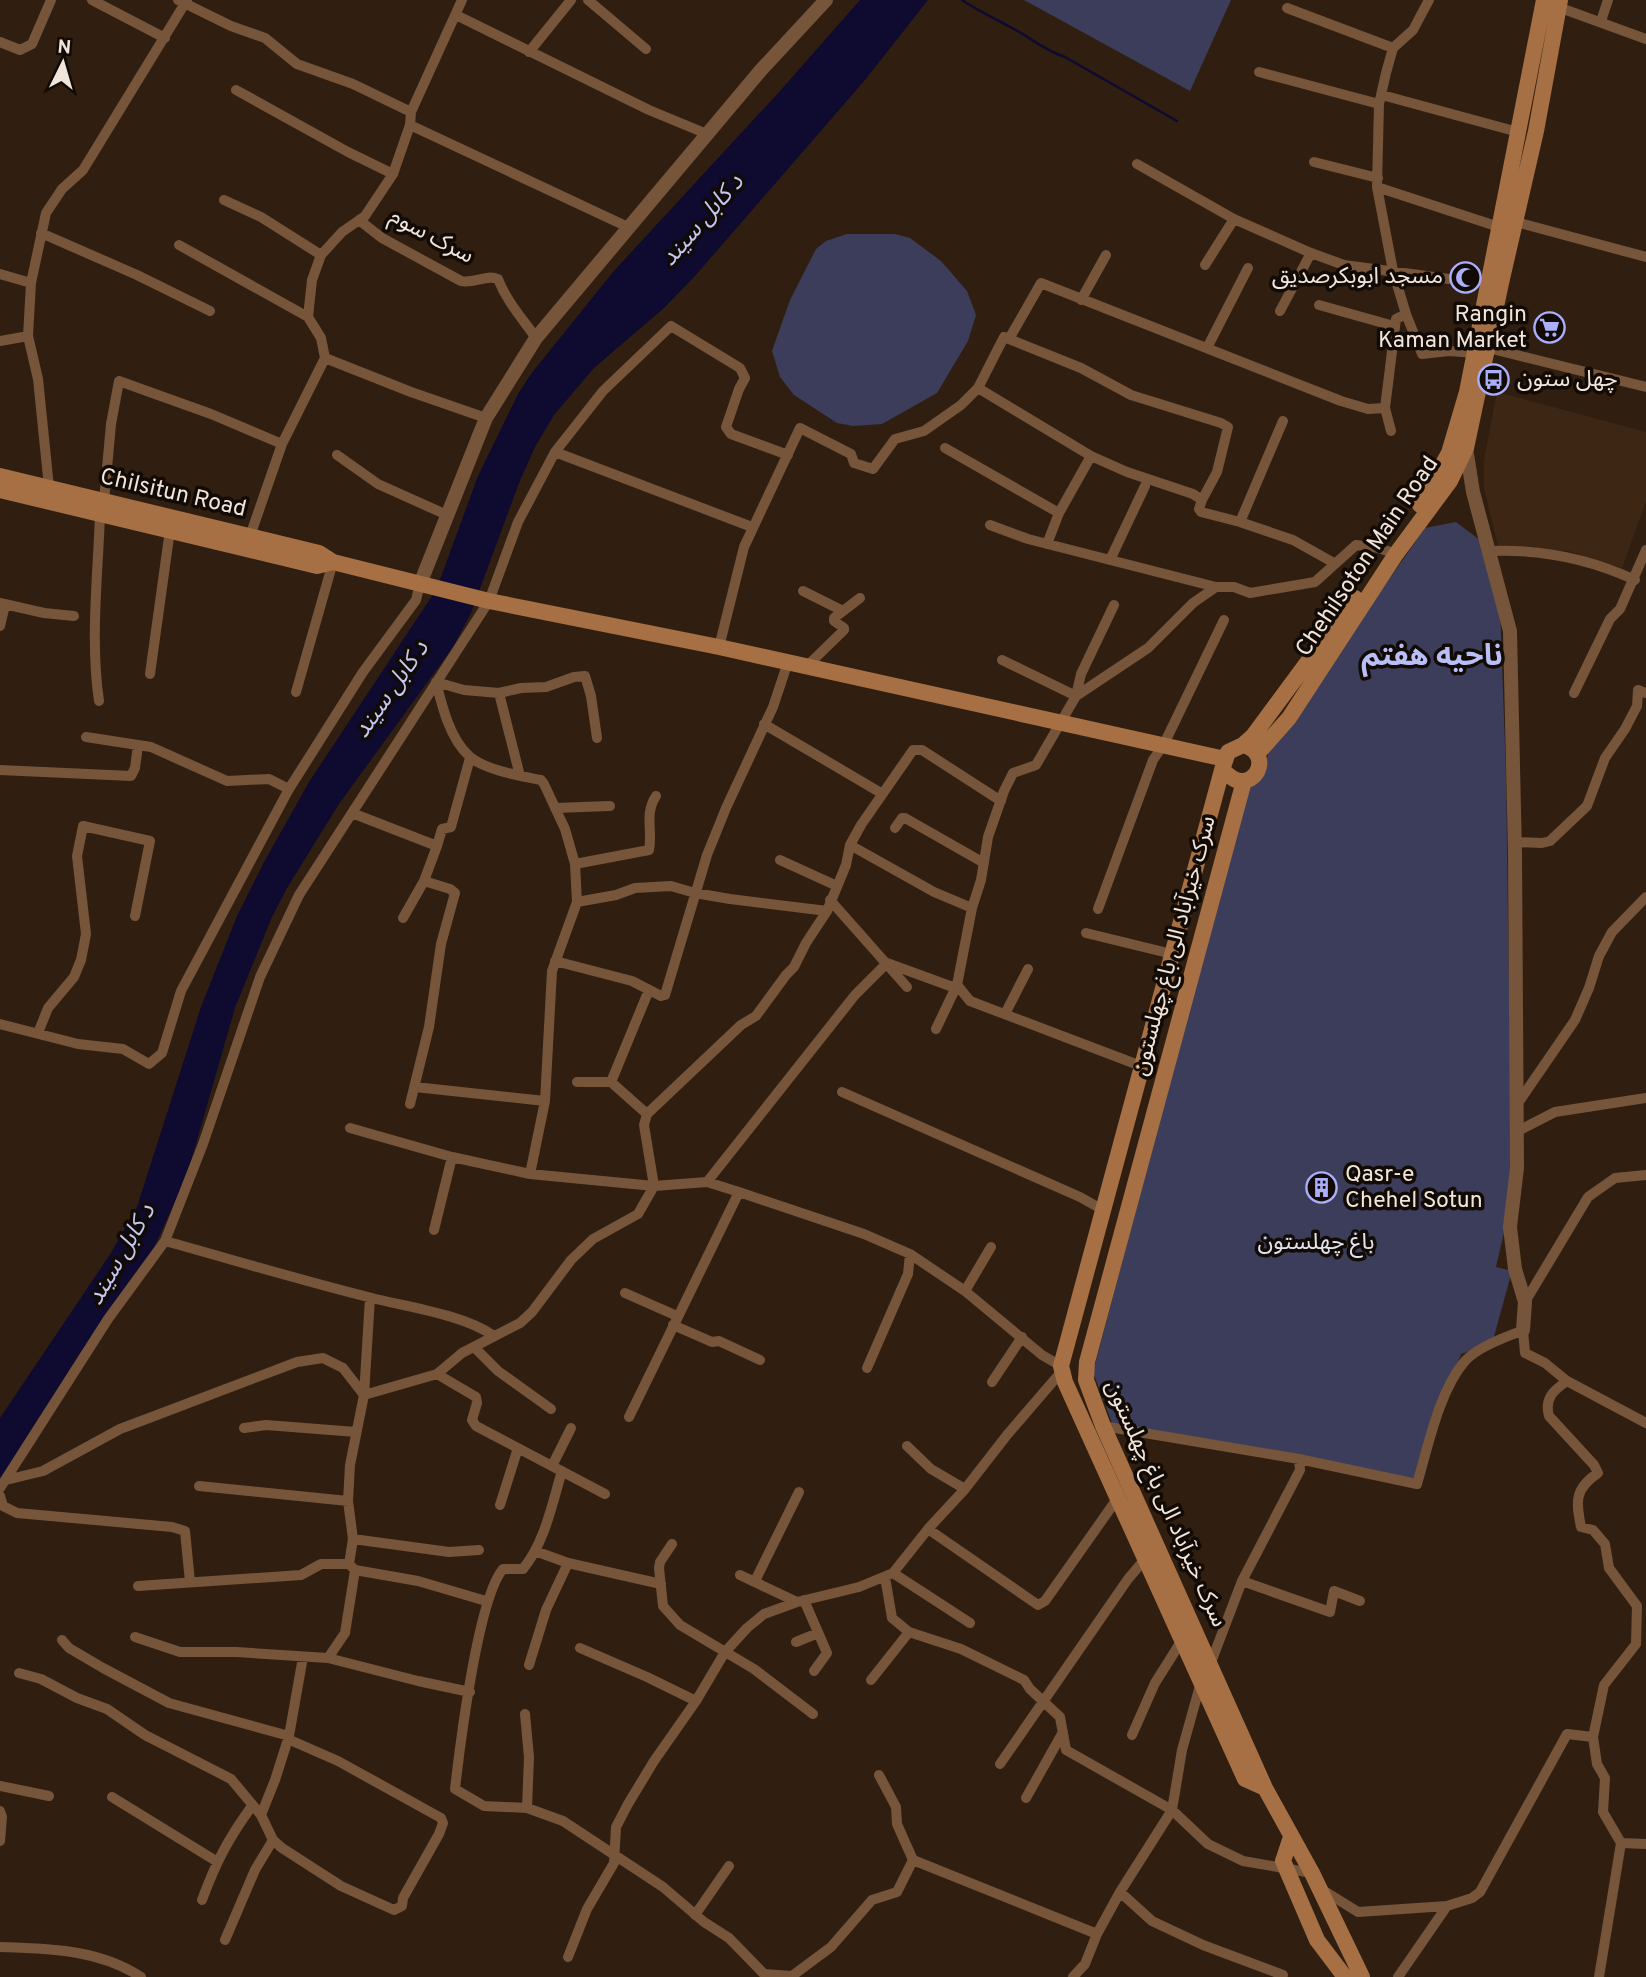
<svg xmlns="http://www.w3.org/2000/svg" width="1646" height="1977" font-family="Overpass,'Noto Sans Arabic',sans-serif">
	<rect width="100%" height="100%" fill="#301f11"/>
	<path fill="#3d2613" d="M1497 392 1646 432V501L1622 568 1568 551 1498 546 1484 488V460Z"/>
	<path fill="#3c3d5a" d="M1024 0H1231L1190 91Z
		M847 234H895L910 238 941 261 967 291 976 315 968 341 937 393 882 424 853 426 837 423 794 395 780 377 772 351 790 300 816 249 826 241Z
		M1456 522 1485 544 1500 607 1506 775 1512 1198 1496 1267 1512 1271 1492 1344 1461 1354 1416 1481 1114 1428 1093 1372 1248 787 1266 763 1269 750 1425 528Z"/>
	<path fill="#0e0a30" d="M860 0H928L865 80 695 276 664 308 594 368 554 415 535 447 519 483 471 613 453 647 339 804 287 888 272 917 235 1008 187 1175 153 1250 0 1480V1418L111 1253 137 1207 201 1007 237 916 263 864 309 782 432 596 441 577 478 476 518 394 531 374 613 272 780 91Z"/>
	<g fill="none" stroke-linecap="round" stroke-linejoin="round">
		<path stroke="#0e0a30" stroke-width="2.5" d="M962 0C981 13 1001 21 1021 33 1036 42 1047 51 1065 57L1177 121"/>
		<path stroke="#76553a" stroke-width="10" d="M92 0 165 38
			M178 0 231 26 265 38 297 64 353 84 411 112
			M588 0 646 49
			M1429 0 1413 30 1393 48 1386 73 1379 104 1377 187 1393 271 1406 314 1422 354 1449 351 1475 353
			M1558 7 1646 39
			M1287 8 1393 48
			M456 15 649 110 707 134
			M1601 21 1608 0
			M0 42 20 50 32 44 51 0
			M529 52 571 0
			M1259 72 1379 104
			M236 90 348 152 393 174
			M1382 95 1518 132
			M410 125 630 228
			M1314 162 1378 178
			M1137 164 1234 219 1311 253 1344 265 1449 279
			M1377 187 1499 227
			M224 200 261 217 321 255
			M359 220 382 238 461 281C474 284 486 274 498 279 507 302 522 318 536 338
			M1516 222 1646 257
			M41 233 137 275 210 311
			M179 245 308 317
			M1205 265 1234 219
			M0 274 31 283
			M1081 300 1106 255
			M1319 305 1394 326
			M1280 311 1311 253
			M1009 339 1041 283 1341 401 1368 409 1385 408
			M0 341 28 336
			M1207 348 1248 268
			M1488 348 1646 387
			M325 358 411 392 486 418
			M978 388 1091 456 1127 472 1193 494 1202 500 1199 509 1201 512 1240 522 1293 540 1334 563
			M1391 431 1385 408 1396 319 1406 314
			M945 448 1059 513
			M555 452 752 527
			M337 455 378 484 447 515
			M49 487 38 379 28 336 31 283 46 213 62 189 83 170 187 0
			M104 501 111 424 119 381 211 414 282 444
			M1240 522 1283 421
			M990 525 1028 539 1216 587H1234L1250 593 1315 582 1356 545 1379 548 1396 554
			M250 536 282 444 325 358 321 338 308 317 312 280 321 255 342 232 365 216 393 174 410 125 411 112 462 0
			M1047 544 1059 513 1091 456
			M1490 551C1541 549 1588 558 1635 580
			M1110 560 1145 486
			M803 591 843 611
			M0 603 44 613 74 616
			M0 626 5 605
			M719 647 744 547 800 428 851 454 854 463 873 469 895 439 924 431 961 405 978 388 1004 337 1081 368 1131 395 1221 423 1228 427 1217 472 1202 500
			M1002 660 1076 696 1081 674 1114 605
			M807 666 844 630V628L834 621V618L860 598
			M150 674 170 530
			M436 682C442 706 450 739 469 756 484 770 521 776 541 780L544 784 565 829 575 864 577 902 552 971 545 1101 530 1174
			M436 682 464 690 499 693 521 688 546 687 574 677 585 676 591 696 597 738
			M296 692 333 562
			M499 693 520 776
			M1574 693 1610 619 1620 609 1646 550
			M99 701C90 640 98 575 100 514
			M764 724 881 793
			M86 737 138 745
			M0 770 131 776 135 768 138 745 151 747 227 781 269 779 289 789
			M555 808 610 806
			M352 813 437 846 424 881 403 918
			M895 828 902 818H905L984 863
			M1514 842 1542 843 1550 841 1587 806 1605 758 1625 729 1637 706 1638 690 1646 693
			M850 845 934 892 972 908
			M437 846 442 829 451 827 470 758
			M780 860 837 886
			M575 864 649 850C653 831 644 814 656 796
			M830 900 907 987
			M577 902 616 895 635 888 671 886 695 893 730 899 827 911
			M1098 909 1153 760 1164 744 1224 620
			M1086 933 1172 954
			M555 961 632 981 661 996 665 995 707 855 726 808 773 707 788 662
			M957 985 970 1001 1141 1066
			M1005 1014 1028 969
			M0 1024 78 1044 123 1049 149 1064 162 1053 181 991 289 789 363 672 416 600 420 584
			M936 1029 957 985 972 908 981 880 988 837 1004 791 1013 773 1036 765 1076 696 1148 648 1193 603 1216 587
			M38 1033 48 1008 74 977 81 960 86 934 77 856 83 826 150 841 135 916
			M577 1082H611L647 1114
			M611 1082 649 990
			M415 1087 545 1101
			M842 1092 1080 1197 1103 1210
			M410 1104 429 1027 441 944 455 893 450 889 424 881
			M1516 1106 1575 1020 1589 988 1599 956 1612 932 1646 897
			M350 1128 452 1157 530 1174 654 1186 707 1182 739 1192 864 1234 910 1254 965 1291 1042 1355 1061 1366
			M1516 1132 1555 1112 1646 1098
			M707 1182 855 995 887 963 950 986 957 985
			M434 1230 452 1157
			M165 1241C234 1260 303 1281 372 1298 408 1307 465 1315 494 1336
			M965 1291 991 1247
			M625 1293 677 1316
			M1525 1302 1588 1197 1615 1178 1646 1175
			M673 1325 712 1342 719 1341 760 1360
			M474 1347 498 1371 551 1409
			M867 1368 908 1274 910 1254
			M437 1374 476 1397 477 1403 472 1420 476 1426 605 1494
			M1567 1381C1554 1390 1544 1398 1549 1416L1594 1465 1598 1473C1574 1489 1576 1502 1581 1527L1593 1530 1605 1544 1609 1568 1637 1606 1636 1644 1604 1685 1593 1737 1597 1764 1605 1778 1603 1812 1621 1843 1599 1977
			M992 1382 1022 1337
			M364 1395 437 1374 462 1353 520 1323 532 1312 571 1260 593 1239 638 1214 654 1186 644 1125 647 1114 741 1025 756 1016 786 975 794 967 806 943 827 911 846 865 850 845 861 825 913 750H922L1001 801
			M629 1417 739 1192
			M1103 1426 1299 1459 1417 1484C1428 1447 1439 1391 1465 1361 1479 1346 1505 1338 1523 1330L1525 1353 1545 1363 1567 1381 1646 1423
			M244 1428 266 1425 356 1432
			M907 1446 931 1469 965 1489
			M552 1466 571 1428
			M562 1471C552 1504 545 1542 523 1569H503C478 1598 460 1745 455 1789L484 1806 527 1808 563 1821 663 1887 704 1922 729 1938 764 1974 792 1976 831 1947 872 1900 897 1892 913 1860 897 1824 896 1807 879 1775
			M6 1480 43 1471 120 1429 297 1362 323 1358 343 1368 364 1395
			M199 1486 348 1501
			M0 1488 108 1319 165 1241 203 1144 260 977 299 895 489 601 518 522 555 452 603 391 671 326 740 368 745 378 739 389 726 427 731 434 788 455
			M0 1496 3 1506 17 1513 172 1527 185 1531 190 1582
			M500 1505 518 1448
			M928 1529 1038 1605 1045 1601 1117 1499
			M353 1539 449 1552 479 1550
			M672 1544 660 1562 659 1568 663 1606 680 1625 754 1669 813 1714
			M535 1551 568 1563 661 1584
			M355 1570 418 1581 486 1601
			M893 1573 970 1623
			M740 1575 797 1602
			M885 1577 892 1618 909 1632 961 1649 1024 1680 1030 1689 1060 1717 1066 1750 1172 1810 1208 1844 1243 1861 1312 1873
			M755 1581 799 1492
			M1242 1581 1330 1612 1334 1591 1360 1601
			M138 1586 301 1575 321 1564H349
			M804 1600 827 1653 814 1671
			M135 1637 180 1652H236L328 1658 418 1681 470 1692
			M796 1642 818 1633
			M580 1648 647 1677 696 1701
			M328 1658 345 1633 355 1570 349 1564 353 1539 348 1501 350 1465 364 1395 370 1298
			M529 1665 546 1610 568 1563
			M1210 1665 1242 1581 1300 1470 1299 1459
			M19 1673 41 1679 77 1698 107 1709 145 1735 231 1779 261 1815 273 1840 282 1848 341 1886 394 1910 402 1906 403 1898 439 1834 443 1823 441 1818 338 1761 290 1740 289 1736 169 1703 103 1668 69 1648 62 1640
			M871 1680 909 1632
			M525 1714 529 1757 527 1808
			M1132 1735 1155 1683 1184 1637
			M1000 1764 1128 1579 1145 1559
			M0 1786 49 1796
			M112 1797 216 1861
			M1026 1798 1063 1732
			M0 1811 2 1817 0 1841
			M261 1815 275 1780 289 1736 303 1657
			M1621 1843 1646 1844
			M913 1860 1097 1934
			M1321 1889 1358 1912 1447 1906 1472 1898 1480 1892 1567 1734 1593 1737
			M1120 1892 1152 1921 1203 1945 1283 1975
			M202 1900C216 1862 228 1839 252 1806
			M695 1915 729 1866
			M225 1940 255 1870 273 1840
			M0 1947C50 1949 98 1949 141 1977
			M568 1957 587 1909 614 1863 616 1827 628 1804 654 1761 696 1701 725 1652 747 1628 764 1614 797 1602 859 1587 893 1573 928 1529 965 1489 1007 1435 1062 1371
			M1073 1977 1085 1964 1097 1934 1120 1892 1172 1810 1182 1750 1201 1682
			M1398 1977 1447 1906"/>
		<path stroke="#76553a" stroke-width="14" d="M1466 448 1473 492 1510 631 1515 854 1517 1168 1510 1227 1515 1269 1525 1302 1523 1330
			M420 584 486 418 536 338 761 70 826 0"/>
		<path stroke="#a67044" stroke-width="16" d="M0 476 319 553 333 562 489 601 719 647 1225 759
			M0 490 317 566 333 562
			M1420 505 1449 453 1467 392 1544 0
			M1243 745 1253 736 1355 598
			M1243 745C1271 752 1259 787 1236 780 1231 778 1226 773 1222 770L1228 752Z
			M1257 754 1289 718 1396 554 1450 481 1466 448 1501 283 1536 131 1560 0
			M1222 770 1061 1366 1065 1382 1245 1779 1265 1788
			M1244 781 1087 1362 1086 1380 1103 1426 1265 1788 1312 1873 1362 1977
			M1291 1837 1283 1861 1317 1940 1345 1977"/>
	</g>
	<defs>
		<symbol id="mosque-ring" viewBox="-11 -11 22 22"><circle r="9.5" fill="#120b05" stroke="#abaffb" stroke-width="1.5"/><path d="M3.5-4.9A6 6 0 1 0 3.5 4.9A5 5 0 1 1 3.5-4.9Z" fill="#abaffb"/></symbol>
		<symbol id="supermarket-ring" viewBox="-11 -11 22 22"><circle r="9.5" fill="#120b05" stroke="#abaffb" stroke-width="1.5"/><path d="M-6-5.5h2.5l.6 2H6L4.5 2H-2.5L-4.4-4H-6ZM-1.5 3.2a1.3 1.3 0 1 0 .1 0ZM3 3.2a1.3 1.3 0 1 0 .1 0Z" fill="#abaffb"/></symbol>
		<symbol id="bus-ring" viewBox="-11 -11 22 22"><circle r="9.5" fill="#120b05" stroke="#abaffb" stroke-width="1.5"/><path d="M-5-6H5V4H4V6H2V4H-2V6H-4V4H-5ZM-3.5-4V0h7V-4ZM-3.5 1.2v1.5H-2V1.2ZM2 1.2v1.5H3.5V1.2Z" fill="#abaffb"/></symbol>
		<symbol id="building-ring" viewBox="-11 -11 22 22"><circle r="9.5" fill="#120b05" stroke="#abaffb" stroke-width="1.5"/><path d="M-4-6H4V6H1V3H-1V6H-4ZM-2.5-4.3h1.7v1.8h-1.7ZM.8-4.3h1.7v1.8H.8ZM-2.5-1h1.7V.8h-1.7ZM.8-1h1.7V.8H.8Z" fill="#abaffb"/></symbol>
	</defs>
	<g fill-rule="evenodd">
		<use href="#mosque-ring" x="1448" y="260" width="35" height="35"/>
		<use href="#supermarket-ring" x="1532" y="310" width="35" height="35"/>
		<use href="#bus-ring" x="1476" y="362" width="35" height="35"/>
		<use href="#building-ring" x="1304" y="1170" width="35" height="35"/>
	</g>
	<g text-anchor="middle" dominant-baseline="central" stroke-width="7" stroke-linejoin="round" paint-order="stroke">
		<g font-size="23" fill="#f1e4db" stroke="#120b05">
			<text transform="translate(431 237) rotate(28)">سرک سوم</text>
			<text transform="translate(173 494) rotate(13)">Chilsitun Road</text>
			<text transform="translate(1368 557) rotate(-56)">Chehilsoton Main Road</text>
			<text transform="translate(1175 946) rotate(-75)">سرک خیرآباد الی باغ چهلستون</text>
			<text transform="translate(1165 1504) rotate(66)">سرک خیرآباد الی باغ چهلستون</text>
		</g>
		<g font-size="23" fill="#f1e4db" stroke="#120b05" text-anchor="end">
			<text x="1443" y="277">مسجد ابوبکرصدیق</text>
			<text x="1527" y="315">Rangin<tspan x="1527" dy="26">Kaman Market</tspan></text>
			<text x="1517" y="380" text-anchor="start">چهل ستون</text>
			<text x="1345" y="1175" text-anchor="start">Qasr-e<tspan x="1345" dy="26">Chehel Sotun</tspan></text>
		</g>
		<g font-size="23" fill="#e1e3f2" stroke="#120b05">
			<text x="1316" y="1243">باغ چهلستون</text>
		</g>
		<g font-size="24" font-style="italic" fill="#c3c7f3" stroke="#120b05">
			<text transform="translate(703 221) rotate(-49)">د کابل سيند</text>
			<text transform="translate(392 690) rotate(-55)">د کابل سيند</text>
			<text transform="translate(122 1255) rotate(-60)">د کابل سيند</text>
		</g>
		<g font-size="30" font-weight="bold" fill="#b9bef7" stroke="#120b05">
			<text x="1432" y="657">ناحیه هفتم</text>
		</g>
	</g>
	<g transform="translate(63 63) rotate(5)" stroke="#120b05" stroke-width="5" paint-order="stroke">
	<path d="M0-5L12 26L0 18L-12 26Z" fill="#f1e4db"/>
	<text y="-10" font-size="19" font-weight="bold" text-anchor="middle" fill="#f1e4db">N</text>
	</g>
</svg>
